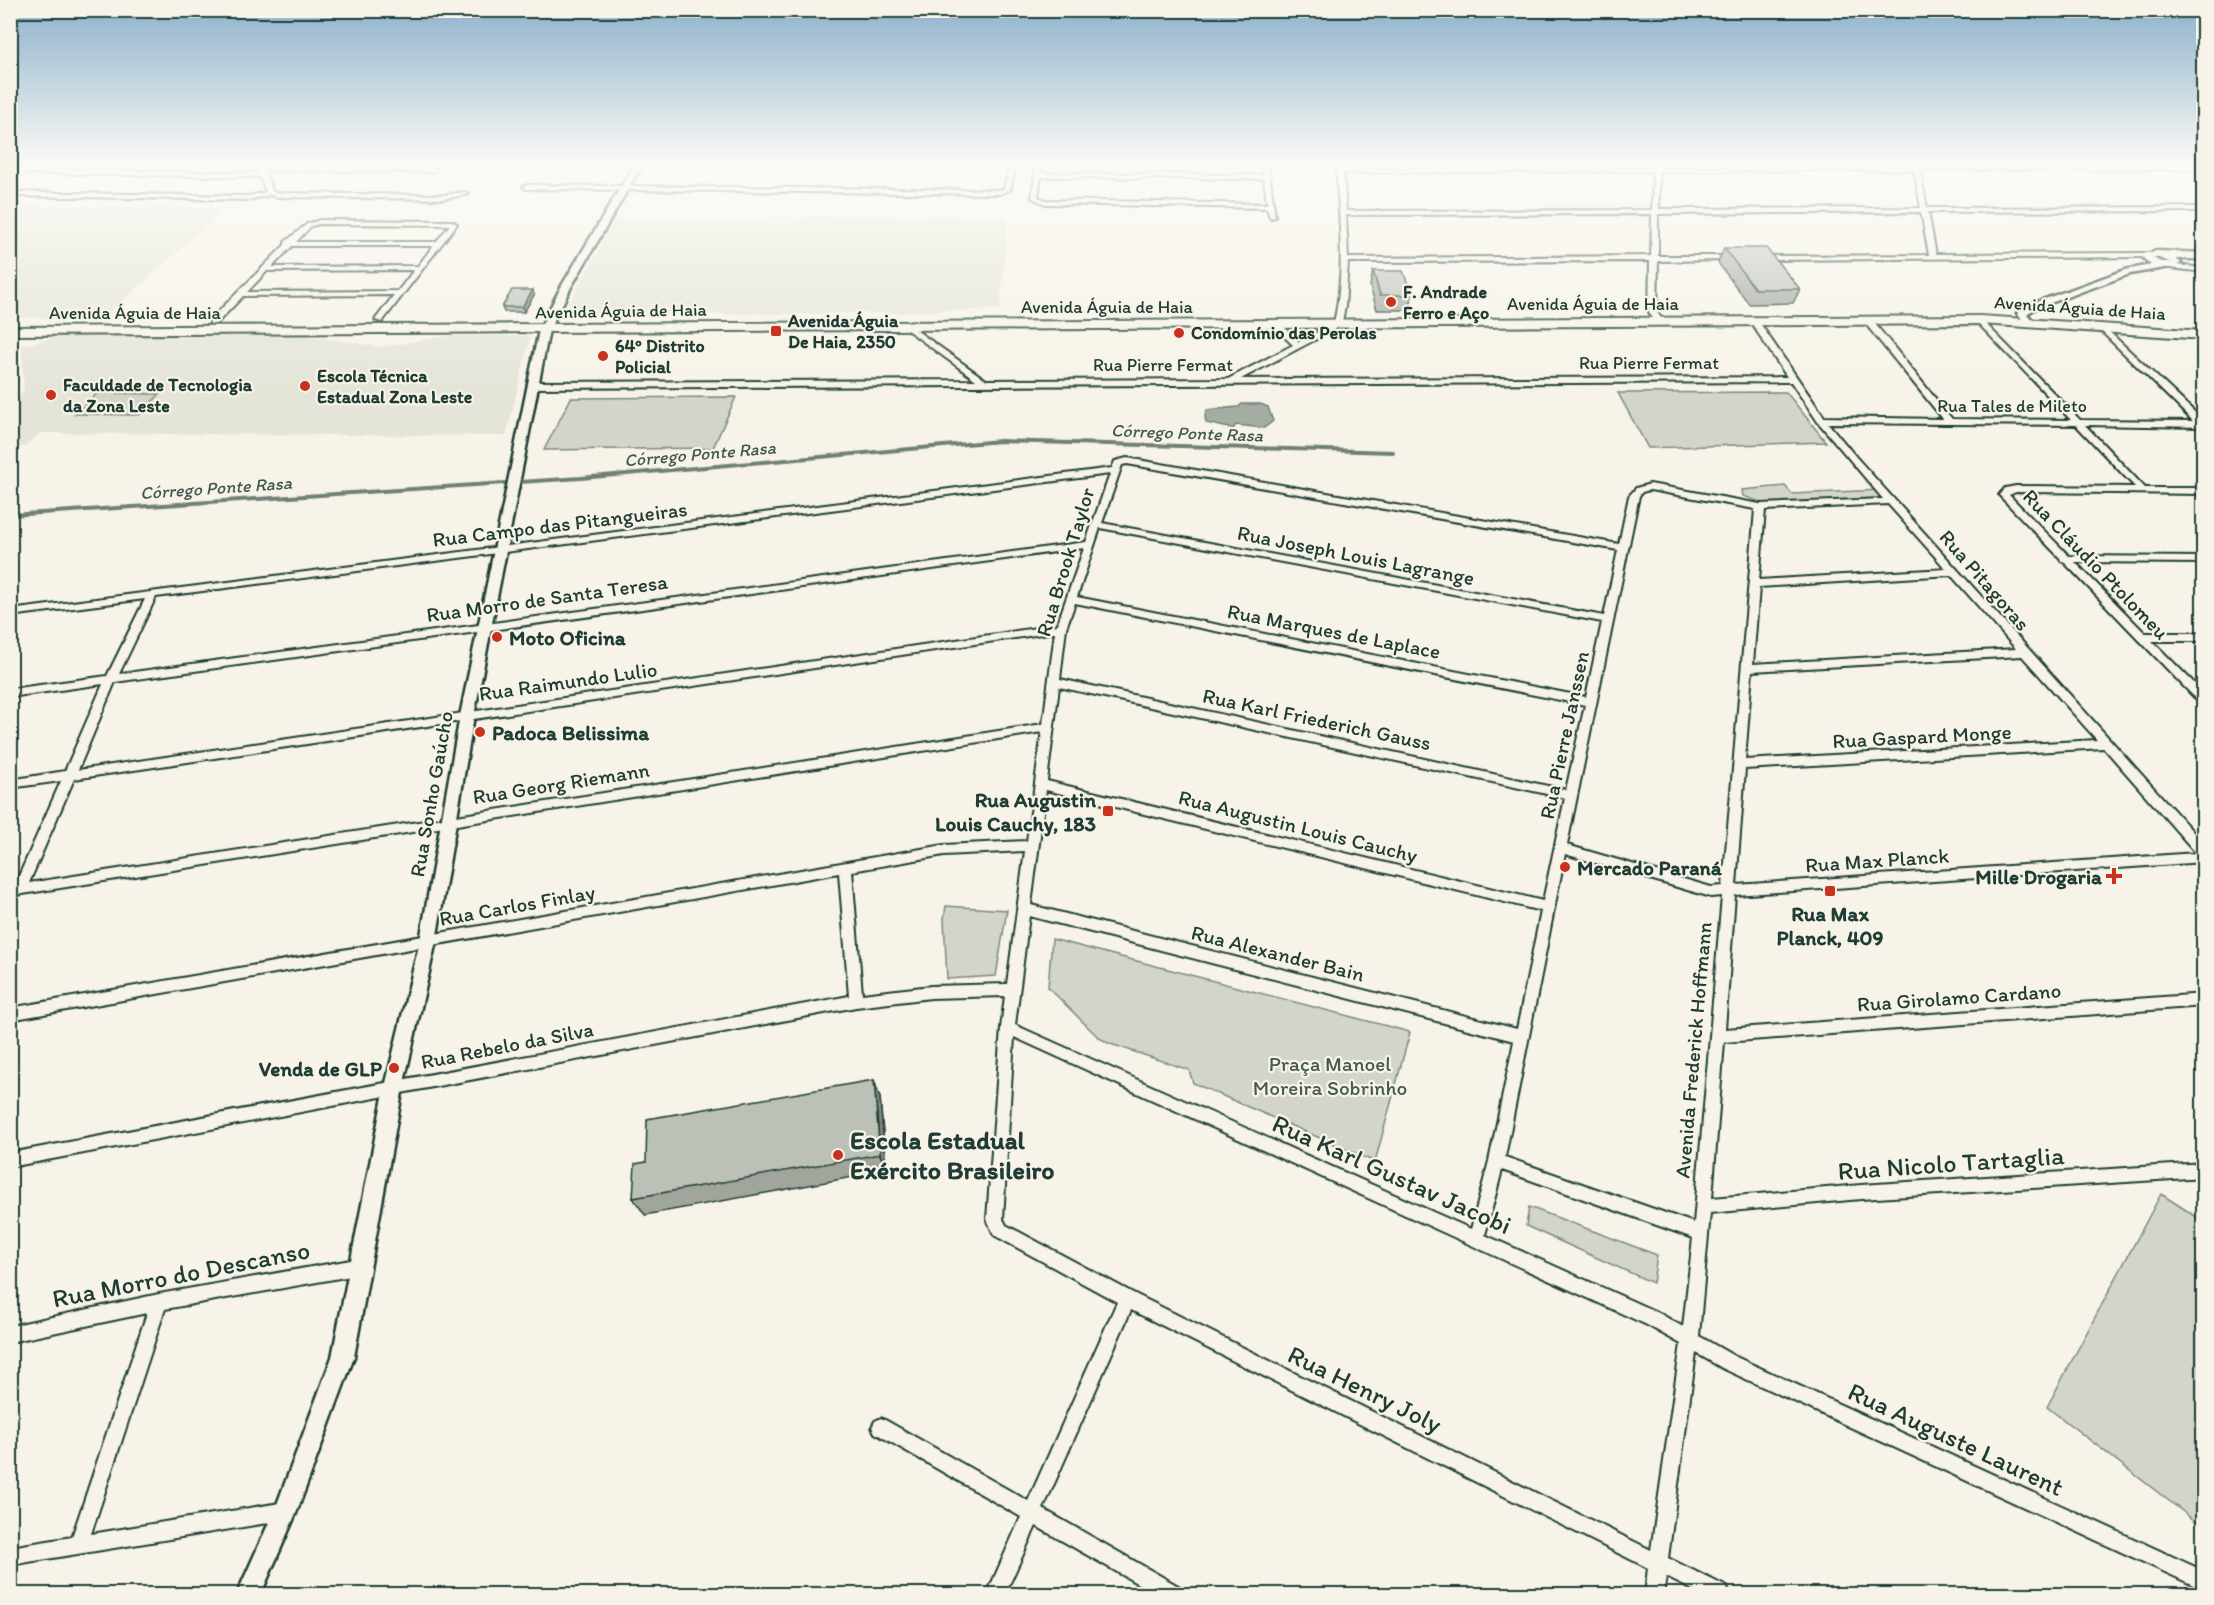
<svg xmlns="http://www.w3.org/2000/svg" width="2214" height="1605" font-family="Itim,sans-serif">
	<rect width="100%" height="100%" fill="#f7f3e8"/>
	<filter id="ink" filterUnits="userSpaceOnUse"><feTurbulence type="fractalNoise" baseFrequency=".0167" numOctaves="2"/><feDisplacementMap in="SourceGraphic" scale="12" xChannelSelector="R" yChannelSelector="G"/><feConvolveMatrix kernelMatrix="1 2 1 2 8 2 1 2 1" color-interpolation-filters="sRGB"/></filter>
	<g filter="url(#ink)">
		<path fill="#e5e4d9" d="M11 206 183 207 226 209 103 318H11Z
			M805 217H1008L1000 310 910 311 909 313 563 315 615 220 790 224Z
			M53 335 308 336 382 347 447 336H527L530 338 506 436 40 433 24 447H11L10 403 16 400 24 390 22 345 50 339Z"/>
		<path fill="#d3d5ca" stroke="#79897f" stroke-width="1.5" d="M1786 392 1826 442 1648 448 1618 393Z
			M98 393 160 394 139 415 75 414Z
			M736 397 713 448 544 450 571 398Z
			M1785 486 1792 494 1881 490 1890 501 1774 507 1743 496 1742 490Z
			M946 906 1007 910 996 976 947 979 944 919Z
			M1052 939 1410 1032 1375 1162 1193 1083 1189 1070 1108 1043 1098 1037 1048 987Z
			M2161 1194 2203 1221V1527L2047 1407Z
			M1529 1207 1657 1255 1653 1283 1526 1226Z"/>
		<path fill="#a4ada3" stroke="#6f8077" stroke-width="1.5" d="M1242 404H1261L1268 407 1273 421 1264 428 1236 425 1233 429 1206 423 1205 416 1207 410 1238 407Z"/>
		<g fill="none" stroke-linecap="round" stroke-linejoin="round">
			<path stroke="#6f8077" stroke-width="4" d="M10 515 581 478 1000 441 1393 452"/>
			<defs>
				<path id="minor" d="M256 165 433 168 436 170 433 172 264 170 273 192 277 193 442 195 466 192 469 194 442 199 277 197 270 195 248 200 10 196V192L248 196 266 192 260 177 24 173 21 171 24 169 259 173Z
					M1010 165H1016L1010 190 999 194 526 189 523 187 526 185 999 190 1004 189Z
					M1036 165H1042L1041 173 1263 175 1262 165H1268L1275 217 1270 218 1267 208 1045 204 1032 198ZM1041 177 1264 179 1267 204 1046 200 1038 197Z
					M1336 165H1342L1343 169 1653 168V165H1659V168L2204 165V169L1920 170 1927 208 2204 207V211L1928 212 1936 254 2153 253V257H2150L1758 260H1755V256L1929 255 1921 212 1658 214V256H1735L1739 258 1735 260 1658 261 1657 312 1663 321 1659 323H1656L1649 312 1650 261 1348 262 1345 307 1341 326 1241 379 1787 377 1750 321 1754 319H1757L1824 417 1943 419 1865 323V319H1871L1952 419 2071 420 1977 322 1976 320 1980 318 2080 420 2193 421 2098 328 2097 326 2101 324 2204 421V427L2085 425 2145 488H2204V494L2016 492 2009 495 2069 556 2204 557V563L2075 562 2145 633H2204V641H2152L2204 693V704L2200 703 2064 562 2061 561 2060 558 1999 495 2005 488 2016 486 2135 487 2076 425 1828 423 1856 457 2204 844V862L1735 895 1725 1029 2204 994V1006L1724 1042 1712 1198 1861 1185 2204 1163V1177L1861 1199 1710 1213 1699 1336 1734 1356 2204 1571V1590L1722 1368 1696 1353 1668 1558 1727 1587 1729 1594H1701L1666 1577 1663 1594H1645L1648 1568 1131 1310 1043 1509 1180 1587 1182 1594H1156L1036 1526 1005 1594H987L1021 1517 875 1433 872 1427 875 1421 881 1418 887 1421 1028 1501 1117 1302 994 1235 987 1219 1001 1028 1005 996 931 998 856 1007 10 1167V1153L849 996 839 873 10 1020V1008L944 845 1027 841 1042 732 10 896V886L15 885 61 781 10 788V780L65 771 103 684 10 697V689L107 676 145 599 10 616V610L1112 468 1115 461 1127 458 1619 544 1629 496 1636 488 1650 484 1760 504 1883 499 1818 422 1791 382 533 388 529 385 533 382 976 380 903 327V323H906L986 380 1228 379 1293 345 1273 326V322H1279L1299 342 1334 323C1346 270 1339 218 1336 165ZM1914 170 1921 208 1659 209V171ZM1653 171 1652 210 1346 211 1343 173ZM1652 214 1651 256 1348 258 1346 215ZM1127 464 1618 550 1604 616 1102 523 1122 465ZM1110 474 1086 542 119 674 156 597ZM1650 490 1755 509 1723 886 1711 887 1567 845 1639 496 1642 492ZM1888 504 1946 569 1759 580 1765 510ZM1100 528 1602 622 1586 697 1077 597ZM1084 548 1057 625 78 770 115 682ZM1951 575 2016 649 1753 664 1759 587ZM1075 603 1585 705 1566 790 1060 679 1066 628ZM1055 632 1043 724 29 883 74 779ZM2022 656 2097 740 1745 760 1752 671ZM1059 687 1565 798 1543 901 1047 781ZM2104 748 2196 853 1736 885 1745 769ZM1046 790 1541 911 1517 1029 1031 905ZM1025 851 1007 984 931 986 862 994 852 871 944 855ZM1565 854 1711 897 1722 896 1694 1223 1505 1157ZM1029 916 1514 1041 1489 1161 1471 1229 1015 1025ZM1014 1037 1647 1325 1681 1344 1651 1550 1133 1293 1006 1225 1003 1219ZM1502 1170 1693 1238 1683 1327 1659 1313 1485 1235Z
					M320 220 452 221 457 224 382 322 375 320 394 295 243 296 216 324H210V320L285 245V242L307 224ZM320 224 450 225 436 242H296L311 226ZM292 246H433L418 266 272 267ZM414 270 398 291 247 292 267 271Z
					M2167 264 2204 268V272L2170 268H2167Z
					M362 1258 368 1260 370 1266 368 1272 362 1274 165 1309 91 1534 286 1502 292 1505 295 1511 292 1517 286 1520 10 1565V1547L72 1537 147 1313 10 1342V1326L159 1294Z"/>
				<path id="tertiary" d="M634 165H642L571 287 549 330 474 716 436 941 403 1087 354 1357 297 1511 261 1594H237L276 1507 332 1357 385 1087 420 941 460 716 539 330 561 287Z
					M2156 251 2204 253V259H2176L2181 263 2176 266 2130 274 2034 309 2027 314 2033 321 2031 323H2025L2017 313 2028 305 2125 270 2151 265 2142 257ZM2156 257 2170 262H2161L2153 258Z"/>
				<path id="secondary" d="M29 165H42L10 181V174Z
					M1980 316 2204 331V339L1980 324 10 335V327Z"/>
			</defs>
			<use href="#minor" stroke="#1f3d34" stroke-width="4"/>
			<use href="#tertiary" stroke="#1f3d34" stroke-width="5"/>
			<use href="#secondary" stroke="#1f3d34" stroke-width="4"/>
			<use href="#minor" fill="#f7f3e8" fill-rule="evenodd"/>
			<use href="#tertiary" fill="#f7f3e8" fill-rule="evenodd"/>
			<use href="#secondary" fill="#f7f3e8" fill-rule="evenodd"/>
		</g>
		<path fill="#a1a69d" stroke="#1f3d34" stroke-width="1.5" d="M1724 248 1800 289 1793 303 1749 304 1718 263Z
			M1373 271 1412 295 1410 310H1377L1370 286Z
			M534 295 524 312H504L502 307Z
			M880 1098 886 1171 645 1215 633 1198 646 1162Z"/>
		<path fill="#83877f" stroke="#1f3d34" stroke-width="1.5" d="M533 290 534 295 524 312 522 307Z
			M874 1080 880 1098 886 1171 880 1154Z"/>
		<path fill="#bbc1b6" stroke="#1f3d34" stroke-width="1.5" d="M1724 248H1766L1800 289H1755Z
			M1373 271H1403L1412 295H1380Z
			M512 290H533L522 307H502Z
			M874 1080 880 1154 633 1198 635 1164 646 1162 647 1119Z"/>
	</g>
	<linearGradient id="sky" x2="0" y2="1"><stop stop-color="#8db1cc"/><stop offset="0.42" stop-color="#fbfaf5"/><stop offset="1" stop-color="#fbfaf5" stop-opacity="0"/></linearGradient>
	<rect width="2214" height="390" fill="url(#sky)"/>
	<g fill="#c8321e" stroke="#f7f3e8" stroke-width="2">
		<circle cx="1391" cy="302" r="6"/>
		<rect x="770" y="325" width="12" height="12" rx="3"/>
		<circle cx="1179" cy="333" r="6"/>
		<circle cx="603" cy="356" r="6"/>
		<circle cx="305" cy="386" r="6"/>
		<circle cx="51" cy="395" r="6"/>
		<circle cx="497" cy="637" r="6"/>
		<circle cx="480" cy="732" r="6"/>
		<rect x="1102" y="805" width="12" height="12" rx="3"/>
		<circle cx="1565" cy="867" r="6"/>
		<path d="M2111 867h6v6h6v6h-6v6h-6v-6h-6v-6h6z"/>
		<rect x="1824" y="885" width="12" height="12" rx="3"/>
		<circle cx="394" cy="1068" r="6"/>
		<circle cx="838" cy="1155" r="6"/>
	</g>
	<g text-anchor="middle" dominant-baseline="central" stroke-width="4.5" stroke-linejoin="round" paint-order="stroke">
		<g font-size="18" font-weight="bold" fill="#1f3d34" stroke="#f7f3e8" text-anchor="start">
			<text x="1403" y="292">F. Andrade<tspan x="1403" dy="21">Ferro e Aço</tspan></text>
			<text x="788" y="321">Avenida Águia<tspan x="788" dy="21">De Haia, 2350</tspan></text>
			<text x="1191" y="333">Condomínio das Perolas</text>
			<text x="615" y="346">64º Distrito<tspan x="615" dy="21">Policial</tspan></text>
			<text x="317" y="376">Escola Técnica<tspan x="317" dy="21">Estadual Zona Leste</tspan></text>
			<text x="63" y="385">Faculdade de Tecnologia<tspan x="63" dy="21">da Zona Leste</tspan></text>
		</g>
		<g font-size="18" fill="#1f3d34" stroke="#f7f3e8">
			<text x="1593" y="304">Avenida Águia de Haia</text>
			<text x="1107" y="307">Avenida Águia de Haia</text>
			<text transform="translate(2080 308) rotate(4)">Avenida Águia de Haia</text>
			<text transform="translate(621 311) rotate(-1)">Avenida Águia de Haia</text>
			<text x="135" y="313">Avenida Águia de Haia</text>
			<text x="1649" y="363">Rua Pierre Fermat</text>
			<text x="1163" y="365">Rua Pierre Fermat</text>
			<text x="2012" y="406">Rua Tales de Mileto</text>
		</g>
		<g font-size="18" font-style="italic" fill="#405950" stroke="#f7f3e8">
			<text transform="translate(1187 433) rotate(2)">Córrego Ponte Rasa</text>
			<text transform="translate(700 454) rotate(-5)">Córrego Ponte Rasa</text>
			<text transform="translate(216 488) rotate(-4)">Córrego Ponte Rasa</text>
		</g>
		<g font-size="21" fill="#1f3d34" stroke="#f7f3e8">
			<text transform="translate(560 524) rotate(-7)">Rua Campo das Pitangueiras</text>
			<text transform="translate(1356 555) rotate(11)">Rua Joseph Louis Lagrange</text>
			<text transform="translate(1065 562) rotate(-73)">Rua Brook Taylor</text>
			<text transform="translate(2096 564) rotate(46)">Rua Cláudio Ptolomeu</text>
			<text transform="translate(1985 580) rotate(49)">Rua Pitagoras</text>
			<text transform="translate(547 598) rotate(-8)">Rua Morro de Santa Teresa</text>
			<text transform="translate(1334 631) rotate(11)">Rua Marques de Laplace</text>
			<text transform="translate(568 681) rotate(-8)">Rua Raimundo Lulio</text>
			<text transform="translate(1317 719) rotate(12)">Rua Karl Friederich Gauss</text>
			<text transform="translate(1564 735) rotate(-78)">Rua Pierre Janssen</text>
			<text transform="translate(1922 736) rotate(-3)">Rua Gaspard Monge</text>
			<text transform="translate(561 783) rotate(-9)">Rua Georg Riemann</text>
			<text transform="translate(431 794) rotate(-80)">Rua Sonho Gaúcho</text>
			<text transform="translate(1298 826) rotate(14)">Rua Augustin Louis Cauchy</text>
			<text transform="translate(1877 860) rotate(-4)">Rua Max Planck</text>
			<text transform="translate(517 905) rotate(-10)">Rua Carlos Finlay</text>
			<text transform="translate(1278 953) rotate(14)">Rua Alexander Bain</text>
			<text transform="translate(1959 997) rotate(-4)">Rua Girolamo Cardano</text>
			<text transform="translate(507 1045) rotate(-11)">Rua Rebelo da Silva</text>
			<text transform="translate(1693 1050) rotate(-85)">Avenida Frederick Hoffmann</text>
		</g>
		<g font-size="21" font-weight="bold" fill="#1f3d34" stroke="#f7f3e8" text-anchor="start">
			<text x="509" y="637">Moto Oficina</text>
			<text x="492" y="732">Padoca Belissima</text>
			<text x="1096" y="799" text-anchor="end">Rua Augustin<tspan x="1096" dy="24">Louis Cauchy, 183</tspan></text>
			<text x="1577" y="867">Mercado Paraná</text>
			<text x="2102" y="876" text-anchor="end">Mille Drogaria</text>
			<text x="1830" y="913" text-anchor="middle">Rua Max<tspan x="1830" dy="24">Planck, 409</tspan></text>
			<text x="382" y="1068" text-anchor="end">Venda de GLP</text>
		</g>
		<g font-size="21" fill="#435b52" stroke="#f7f3e8">
			<text x="1330" y="1063">Praça Manoel<tspan x="1330" dy="24">Moreira Sobrinho</tspan></text>
		</g>
		<g font-size="26" font-weight="bold" fill="#1f3d34" stroke="#f7f3e8" text-anchor="start">
			<text x="850" y="1140">Escola Estadual<tspan x="850" dy="30">Exército Brasileiro</tspan></text>
		</g>
		<g font-size="26" fill="#1f3d34" stroke="#f7f3e8">
			<text transform="translate(1951 1163) rotate(-4)">Rua Nicolo Tartaglia</text>
			<text transform="translate(1392 1174) rotate(24)">Rua Karl Gustav Jacobi</text>
			<text transform="translate(181 1274) rotate(-11)">Rua Morro do Descanso</text>
			<text transform="translate(1365 1389) rotate(26)">Rua Henry Joly</text>
			<text transform="translate(1956 1439) rotate(25)">Rua Auguste Laurent</text>
		</g>
	</g>
	<rect width="2214" height="1605" fill="none" stroke="#f7f3e8" stroke-width="36"/>
	<rect x="18" y="18" width="2178" height="1569" fill="none" stroke="#1f3d34" stroke-width="2" filter="url(#ink)"/>
</svg>
